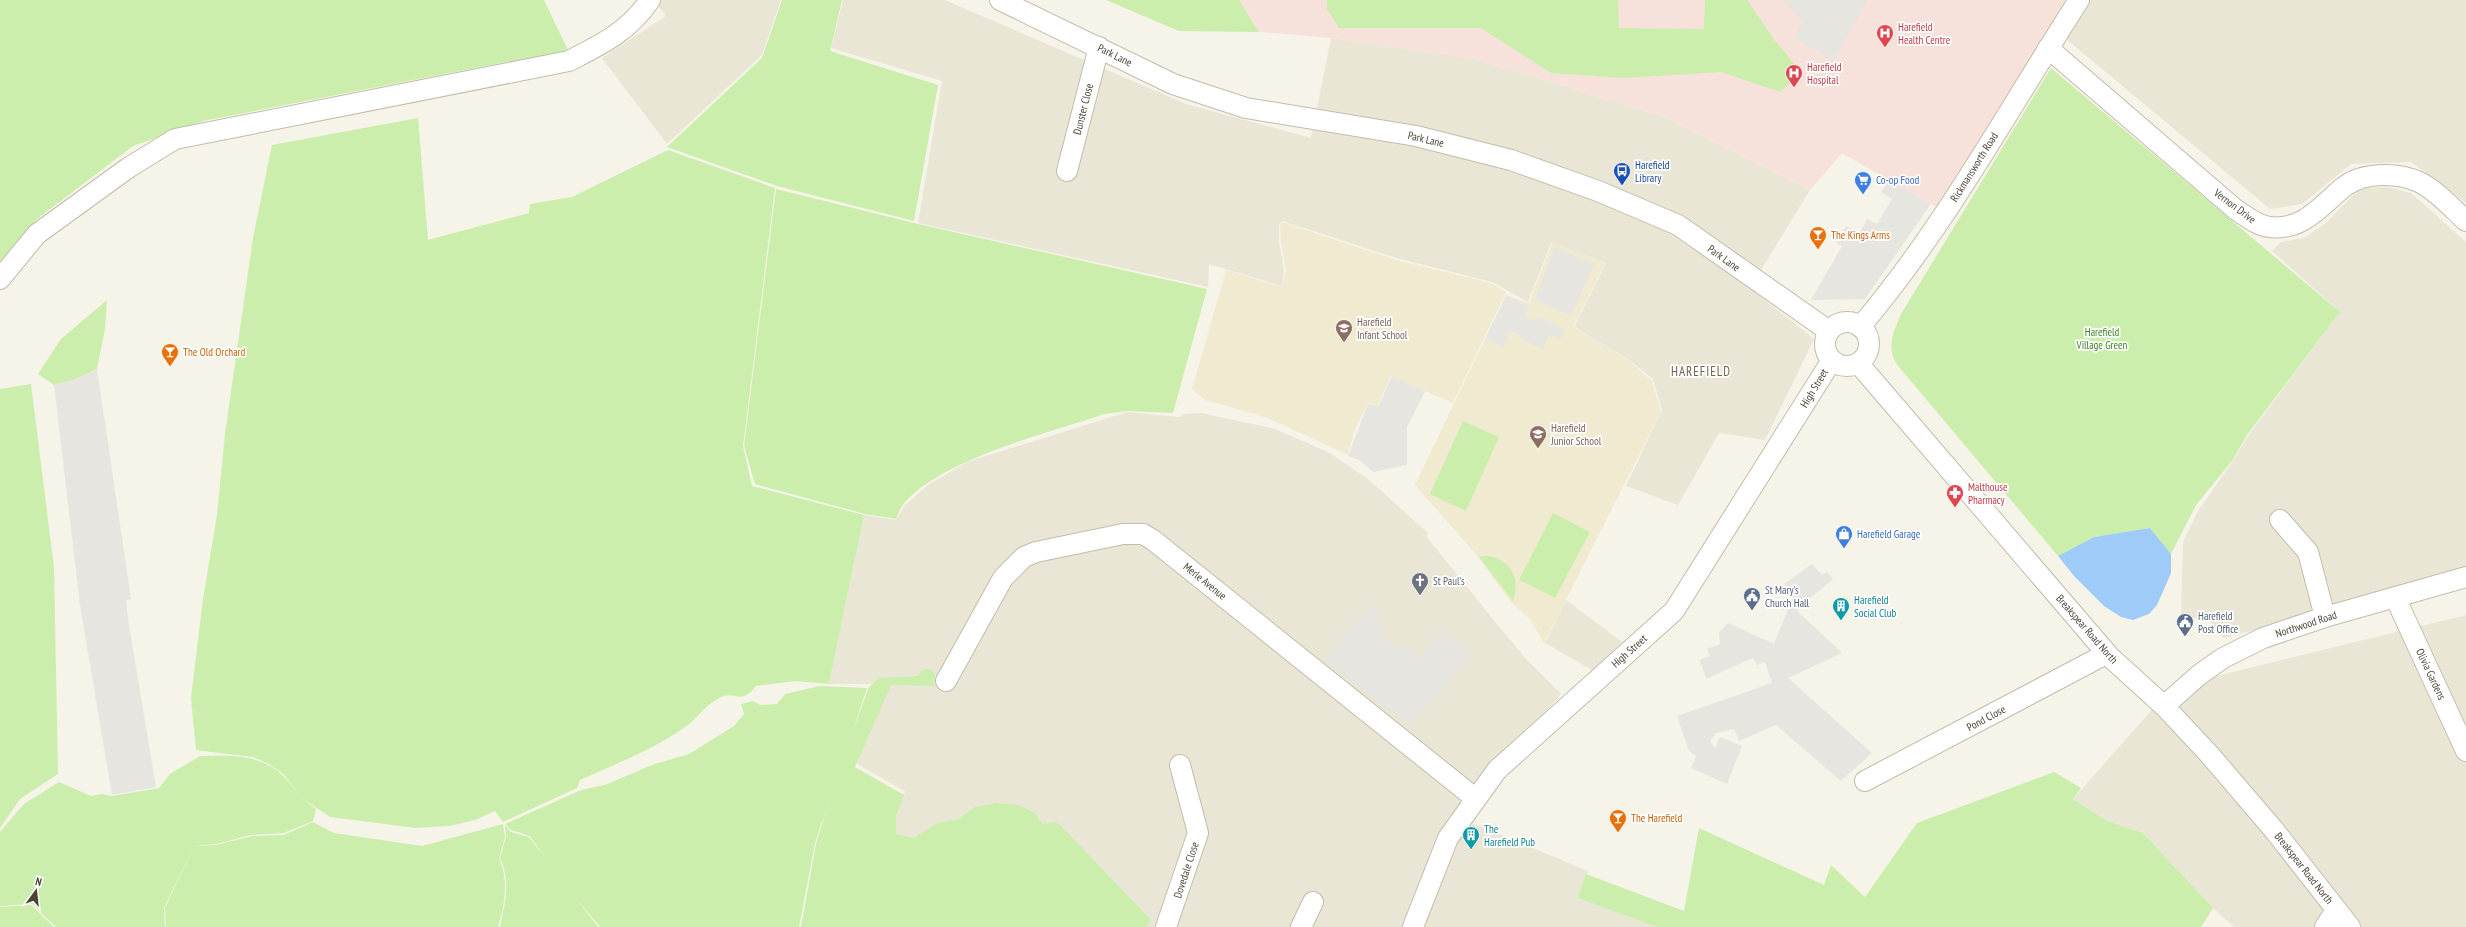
<svg xmlns="http://www.w3.org/2000/svg" width="2466" height="927" font-family="'PT Sans Narrow',sans-serif">
	<rect width="100%" height="100%" fill="#f6f3e8"/>
	<path fill="#eae6d6" d="M659 0H781L762 55 667 144 602 58 666 16 657 4Z
		M843 0H945L1186 104 1311 138 1331 38 1475 59 1665 117 1810 190 1750 288 1814 339 1765 440 1719 433 1678 505 1626 486 1662 410 1653 379 1629 360 1574 327 1606 263 1551 243 1528 302 1492 282 1396 258 1282 221 1279 224V242L1284 270 1282 286 1209 264 1208 287 918 223 942 81 831 48Z
		M2089 0H2466V203L2411 162 2351 164 2302 204 2270 209 2065 38Z
		M2387 187 2411 193 2466 242V578L2223 638 2209 620 2181 616 2183 542 2198 511 2233 461 2248 436 2340 312 2272 251 2281 242 2304 238 2327 222 2360 188Z
		M1127 412 1179 417 1184 414 1201 413 1275 429 1330 453 1369 480 1428 533 1426 536 1496 623 1527 660 1561 694 1455 816 1588 871 1579 898 1657 927H1146L1151 920 841 844 906 792 857 764 877 684H829L864 515 896 520 905 505 928 485 967 462Z
		M1566 600 1622 642 1594 671 1545 643Z
		M2466 615V927H2234L2213 908 2143 833 2107 821 2073 799 2172 687Z"/>
	<path fill="#f0ead1" d="M1282 222 1396 260 1491 283 1506 292 1453 403 1391 376 1377 407 1368 403 1354 432 1348 455 1268 418 1205 400 1192 389 1226 270 1282 287 1286 270 1281 242 1280 224Z
		M1552 243 1605 263 1573 327 1628 360 1652 381 1661 412 1544 643 1530 619 1511 602 1475 553 1415 485 1506 295 1529 303Z"/>
	<path fill="#f7e1db" d="M1106 0H2072L1941 210 1842 153 1810 190 1665 117 1475 59 1331 38 1249 31Z"/>
	<path fill="#cbeead" d="M0 0H544L568 50 203 121 133 146 37 219 0 262Z
		M782 0H842L830 51 938 85 914 221 777 186 667 147 762 58Z
		M1106 0H1239L1259 32 1179 31Z
		M1327 0H1618L1619 28 1704 29 1705 0H1747L1773 38 1801 72 1780 92 1721 72 1624 78 1551 73 1481 28H1339L1327 9Z
		M2051 68 2340 312 2247 435 2232 461 2196 505 2171 554 2150 528 2094 537 2058 556 1899 367C1885 349 1893 333 1901 314Z
		M418 118 428 240 529 213 530 204 572 197 668 150 775 188 743 446 752 486 864 515 829 684 795 681 756 686C740 707 735 689 719 698 705 705 697 719 684 728 652 750 616 764 580 780L577 788 503 822 495 811 475 820 450 826 416 828 330 817 303 799 283 774 269 764 253 757 196 750 191 698 203 599 217 515 225 434 253 238 272 145Z
		M776 189 918 224 1207 289 1173 413 1127 411 1104 414C1046 434 944 458 904 503 901 507 898 514 896 519L865 514 755 484 744 446Z
		M107 300 105 329 97 369 76 379 54 385 38 374 61 339Z
		M31 384 54 568 58 774 20 799 0 828V389Z
		M1463 421 1499 437 1466 511 1430 494Z
		M1553 513 1590 532 1555 598 1519 580Z
		M1487 556C1511 559 1521 579 1513 601L1479 557Z
		M927 669 932 670 935 674 934 686 891 685 855 767 904 795 896 816V834L914 838 937 823 959 819 975 807 996 803 1018 805 1035 813 1042 824 1055 822 1060 825 1151 920 1146 927H801L816 844 840 765 869 687 879 678 918 676 921 671Z
		M820 686 867 688 815 843 799 927H600L576 898 598 927H500C505 904 511 880 500 858L506 837 505 825 511 832 529 837 546 859 530 836 511 830 505 824 581 790 605 785 652 765 689 754 734 726 744 714 741 704 753 701 760 705 777 704 785 694Z
		M200 756C229 756 259 753 282 775 295 788 299 797 316 809L313 821 284 833 251 835 216 844 194 846 216 845 252 836 284 835 313 822 334 833 422 846 503 824 505 837 499 858C509 880 505 904 498 927H166L165 908 194 846 164 908 165 927H56L32 904 0 906V832L24 804 59 782 91 796 101 794 112 796 159 788 170 774Z
		M2054 772 2081 788 2073 799 2107 821 2143 833 2213 908 2201 927H1657L1578 898 1586 874 1684 911 1699 828 1824 885 1831 865 1865 897 1917 823Z
		M31 905 54 927H0V907Z"/>
	<path fill="#e7e5e0" d="M1782 0H1867L1835 60 1794 38 1803 21Z
		M1889 180 1931 204 1865 299 1811 300 1842 246 1836 243 1846 226 1859 234 1867 219 1877 224 1892 199 1881 192Z
		M1554 247 1594 264 1571 316 1535 300Z
		M1506 296 1529 306 1524 318 1535 320 1540 318 1565 329 1560 339 1548 335 1543 349 1522 340 1523 337 1511 331 1503 347 1485 339Z
		M97 369 131 599 126 600 128 619 156 787 112 795 80 605 54 385 76 379Z
		M1392 376 1425 391 1407 427V465L1373 472 1361 461 1348 456 1368 404 1378 407Z
		M1812 564 1822 575 1827 572 1833 579 1796 610 1842 653 1788 678 1872 753 1841 781 1776 725 1739 741 1734 729 1716 733 1710 741 1715 748 1720 737 1742 746 1727 784 1691 768 1696 756 1689 751 1677 716 1772 683 1765 662 1757 665 1753 658 1706 679 1700 660 1710 656 1707 649 1720 644 1719 632 1728 623 1774 644 1793 597 1784 584Z
		M1371 605 1382 614 1375 622 1384 629 1381 631 1382 637 1401 651 1409 648 1420 657 1443 629 1472 654 1411 726 1324 660Z"/>
	<path fill="#9fcbf8" d="M2150 528 2171 554V573L2157 605 2149 614 2133 620 2121 617 2104 606 2074 576 2058 556 2094 537Z"/>
	<g fill="none" stroke-linecap="round" stroke-linejoin="round">
		<defs>
			<path id="minor" d="M1000 0 1173 84 1246 108 1416 136 1511 160 1598 191 1678 225 1829 331
				M2048 48 2235 209C2246 216 2257 226 2270 227 2304 231 2322 204 2345 186 2364 172 2398 172 2419 182 2436 190 2452 208 2466 221
				M1067 171 1099 47
				M0 279 37 234 128 168 175 139 569 61C602 44 628 32 650 0
				M1825 344a22 22 0 1 1 44 0a22 22 0 1 1-44 0Z
				M1860 327C1945 227 2008 110 2079 0
				M1858 363 2110 657 2164 706 2209 754 2274 830 2350 927
				M2280 520 2308 552 2325 617
				M2395 597 2466 751
				M946 681 1003 578 1024 557 1036 552 1123 534H1143L1153 540 1476 799
				M2164 706 2199 675 2223 658 2263 638 2325 617 2466 577
				M1865 781 2106 654
				M1166 927 1198 833 1180 765
				M1301 927 1313 902
				M1413 927 1448 838 1497 770 1674 611 1832 360
				M2325 927 2336 910"/>
		</defs>
		<use href="#minor" stroke="#c3bcaa" stroke-width="22"/>
		<use href="#minor" stroke="#fff" stroke-width="20"/>
	</g>
	<defs>
		<symbol id="hospital-pin" viewBox="-11 -11 22 30"><path d="M0 17L-7.5 6A9.5 9.5 0 1 1 7.5 6Z" fill="#e0444e" stroke="#fff"/><path d="M-5-5h3v3.5h4V-5h3V5h-3V1.5h-4V5h-3Z" fill="#fff"/></symbol>
		<symbol id="bus-pin" viewBox="-11 -11 22 30"><path d="M0 17L-7.5 6A9.5 9.5 0 1 1 7.5 6Z" fill="#1a4fb4" stroke="#fff"/><path d="M-5-6H5V4H4V6H2V4H-2V6H-4V4H-5ZM-3.5-4V0h7V-4ZM-3.5 1.2v1.5H-2V1.2ZM2 1.2v1.5H3.5V1.2Z" fill="#fff"/></symbol>
		<symbol id="supermarket-pin" viewBox="-11 -11 22 30"><path d="M0 17L-7.5 6A9.5 9.5 0 1 1 7.5 6Z" fill="#3f7fe0" stroke="#fff"/><path d="M-6-5.5h2.5l.6 2H6L4.5 2H-2.5L-4.4-4H-6ZM-1.5 3.2a1.3 1.3 0 1 0 .1 0ZM3 3.2a1.3 1.3 0 1 0 .1 0Z" fill="#fff"/></symbol>
		<symbol id="bar-pin" viewBox="-11 -11 22 30"><path d="M0 17L-7.5 6A9.5 9.5 0 1 1 7.5 6Z" fill="#e8710a" stroke="#fff"/><path d="M-6-5H6L.8 .8V4.5H3.5V6h-7V4.5H-.8V.8Z" fill="#fff"/></symbol>
		<symbol id="school-pin" viewBox="-11 -11 22 30"><path d="M0 17L-7.5 6A9.5 9.5 0 1 1 7.5 6Z" fill="#8d6e63" stroke="#fff"/><path d="M0-5L7-2L0 1L-7-2ZM-4 1L0 2.5L4 1V4Q0 6-4 4Z" fill="#fff"/></symbol>
		<symbol id="pharmacy-pin" viewBox="-11 -11 22 30"><path d="M0 17L-7.5 6A9.5 9.5 0 1 1 7.5 6Z" fill="#e0444e" stroke="#fff"/><path d="M-2-6h4v4h4v4h-4v4h-4v-4h-4v-4h4Z" fill="#fff"/></symbol>
		<symbol id="shop-pin" viewBox="-11 -11 22 30"><path d="M0 17L-7.5 6A9.5 9.5 0 1 1 7.5 6Z" fill="#3f7fe0" stroke="#fff"/><path d="M-5-2.5h2.3a2.7 3.5 0 0 1 5.4 0H5L5.5 6h-11ZM-1.5-2.5h3a1.5 2.3 0 0 0-3 0Z" fill="#fff"/></symbol>
		<symbol id="church-pin" viewBox="-11 -11 22 30"><path d="M0 17L-7.5 6A9.5 9.5 0 1 1 7.5 6Z" fill="#6b7280" stroke="#fff"/><path d="M-1.2-6h2.4v3.5h3.3v2.4h-3.3V6h-2.4V-.1h-3.3v-2.4h3.3Z" fill="#fff"/></symbol>
		<symbol id="civic-pin" viewBox="-11 -11 22 30"><path d="M0 17L-7.5 6A9.5 9.5 0 1 1 7.5 6Z" fill="#5c6f8a" stroke="#fff"/><path d="M-.6-6.5H3V-4.5H.6V-3L4-1V1h2V6H-6V1h2V-1L-.6-3ZM-1.2 2.5V6h2.4V2.5Z" fill="#fff"/></symbol>
		<symbol id="building-pin" viewBox="-11 -11 22 30"><path d="M0 17L-7.5 6A9.5 9.5 0 1 1 7.5 6Z" fill="#0f9aa8" stroke="#fff"/><path d="M-4-6H4V6H1V3H-1V6H-4ZM-2.5-4.3h1.7v1.8h-1.7ZM.8-4.3h1.7v1.8H.8ZM-2.5-1h1.7V.8h-1.7ZM.8-1h1.7V.8H.8Z" fill="#fff"/></symbol>
	</defs>
	<g fill-rule="evenodd">
		<use href="#hospital-pin" x="1875" y="23" width="20" height="27"/>
		<use href="#hospital-pin" x="1784" y="63" width="20" height="27"/>
		<use href="#bus-pin" x="1612" y="161" width="20" height="27"/>
		<use href="#supermarket-pin" x="1853" y="170" width="20" height="27"/>
		<use href="#bar-pin" x="1808" y="225" width="20" height="27"/>
		<use href="#school-pin" x="1334" y="318" width="20" height="27"/>
		<use href="#bar-pin" x="160" y="342" width="20" height="27"/>
		<use href="#school-pin" x="1528" y="424" width="20" height="27"/>
		<use href="#pharmacy-pin" x="1945" y="483" width="20" height="27"/>
		<use href="#shop-pin" x="1834" y="524" width="20" height="27"/>
		<use href="#church-pin" x="1410" y="571" width="20" height="27"/>
		<use href="#civic-pin" x="1742" y="586" width="20" height="27"/>
		<use href="#building-pin" x="1831" y="596" width="20" height="27"/>
		<use href="#civic-pin" x="2175" y="612" width="20" height="27"/>
		<use href="#bar-pin" x="1608" y="808" width="20" height="27"/>
		<use href="#building-pin" x="1461" y="825" width="20" height="27"/>
	</g>
	<g text-anchor="middle" dominant-baseline="central" stroke-width="3.5" stroke-linejoin="round" paint-order="stroke">
		<g font-size="11" fill="#be3a42" stroke="#fff" text-anchor="start">
			<text x="1898" y="27">Harefield<tspan x="1898" dy="13">Health Centre</tspan></text>
			<text x="1807" y="67">Harefield<tspan x="1807" dy="13">Hospital</tspan></text>
			<text x="1968" y="487">Malthouse<tspan x="1968" dy="13">Pharmacy</tspan></text>
		</g>
		<g font-size="11" fill="#4a4436" stroke="#fff">
			<text transform="translate(1115 55) rotate(26)">Park Lane</text>
			<text transform="translate(1083 109) rotate(-76)">Dunster Close</text>
			<text transform="translate(1426 139) rotate(13)">Park Lane</text>
			<text transform="translate(1974 167) rotate(-58)">Rickmansworth Road</text>
			<text transform="translate(2235 206) rotate(37)">Vernon Drive</text>
			<text transform="translate(1724 258) rotate(36)">Park Lane</text>
			<text transform="translate(1814 388) rotate(-59)">High Street</text>
			<text transform="translate(1205 581) rotate(39)">Merle Avenue</text>
			<text transform="translate(2306 624) rotate(-18)">Northwood Road</text>
			<text transform="translate(2087 629) rotate(49)">Breakspear Road North</text>
			<text transform="translate(1629 651) rotate(-42)">High Street</text>
			<text transform="translate(2431 674) rotate(65)">Olivia Gardens</text>
			<text transform="translate(1986 718) rotate(-28)">Pond Close</text>
			<text transform="translate(2304 868) rotate(52)">Breakspear Road North</text>
			<text transform="translate(1186 870) rotate(-72)">Dovedale Close</text>
		</g>
		<g font-size="11" fill="#164399" stroke="#fff" text-anchor="start">
			<text x="1635" y="165">Harefield<tspan x="1635" dy="13">Library</tspan></text>
		</g>
		<g font-size="11" fill="#366cbe" stroke="#fff" text-anchor="start">
			<text x="1876" y="180">Co-op Food</text>
			<text x="1857" y="534">Harefield Garage</text>
		</g>
		<g font-size="11" fill="#c56008" stroke="#fff" text-anchor="start">
			<text x="1831" y="235">The Kings Arms</text>
			<text x="183" y="352">The Old Orchard</text>
			<text x="1631" y="818">The Harefield</text>
		</g>
		<g font-size="11" fill="#785e54" stroke="#fff" text-anchor="start">
			<text x="1357" y="322">Harefield<tspan x="1357" dy="13">Infant School</tspan></text>
			<text x="1551" y="428">Harefield<tspan x="1551" dy="13">Junior School</tspan></text>
		</g>
		<g font-size="11" fill="#3e8322" stroke="#fff">
			<text x="2102" y="332">Harefield<tspan x="2102" dy="13">Village Green</tspan></text>
		</g>
		<g font-size="11" fill="#5b616d" stroke="#fff" text-anchor="start">
			<text x="1433" y="581">St Paul's</text>
		</g>
		<g font-size="11" fill="#4e5e75" stroke="#fff" text-anchor="start">
			<text x="1765" y="590">St Mary's<tspan x="1765" dy="13">Church Hall</tspan></text>
			<text x="2198" y="616">Harefield<tspan x="2198" dy="13">Post Office</tspan></text>
		</g>
		<g font-size="11" fill="#0d838f" stroke="#fff" text-anchor="start">
			<text x="1854" y="600">Harefield<tspan x="1854" dy="13">Social Club</tspan></text>
			<text x="1484" y="829">The<tspan x="1484" dy="13">Harefield Pub</tspan></text>
		</g>
		<g font-size="13" letter-spacing="1" fill="#6e644c" stroke="#fff">
			<text x="1701" y="371">HAREFIELD</text>
		</g>
	</g>
	<g transform="translate(36 891) rotate(15)" stroke="#ffffff" stroke-width="3" paint-order="stroke">
	<path d="M0-3L7 15L0 10L-7 15Z" fill="#4a4436"/>
	<text y="-6" font-size="11" font-weight="bold" text-anchor="middle" fill="#4a4436">N</text>
	</g>
</svg>
